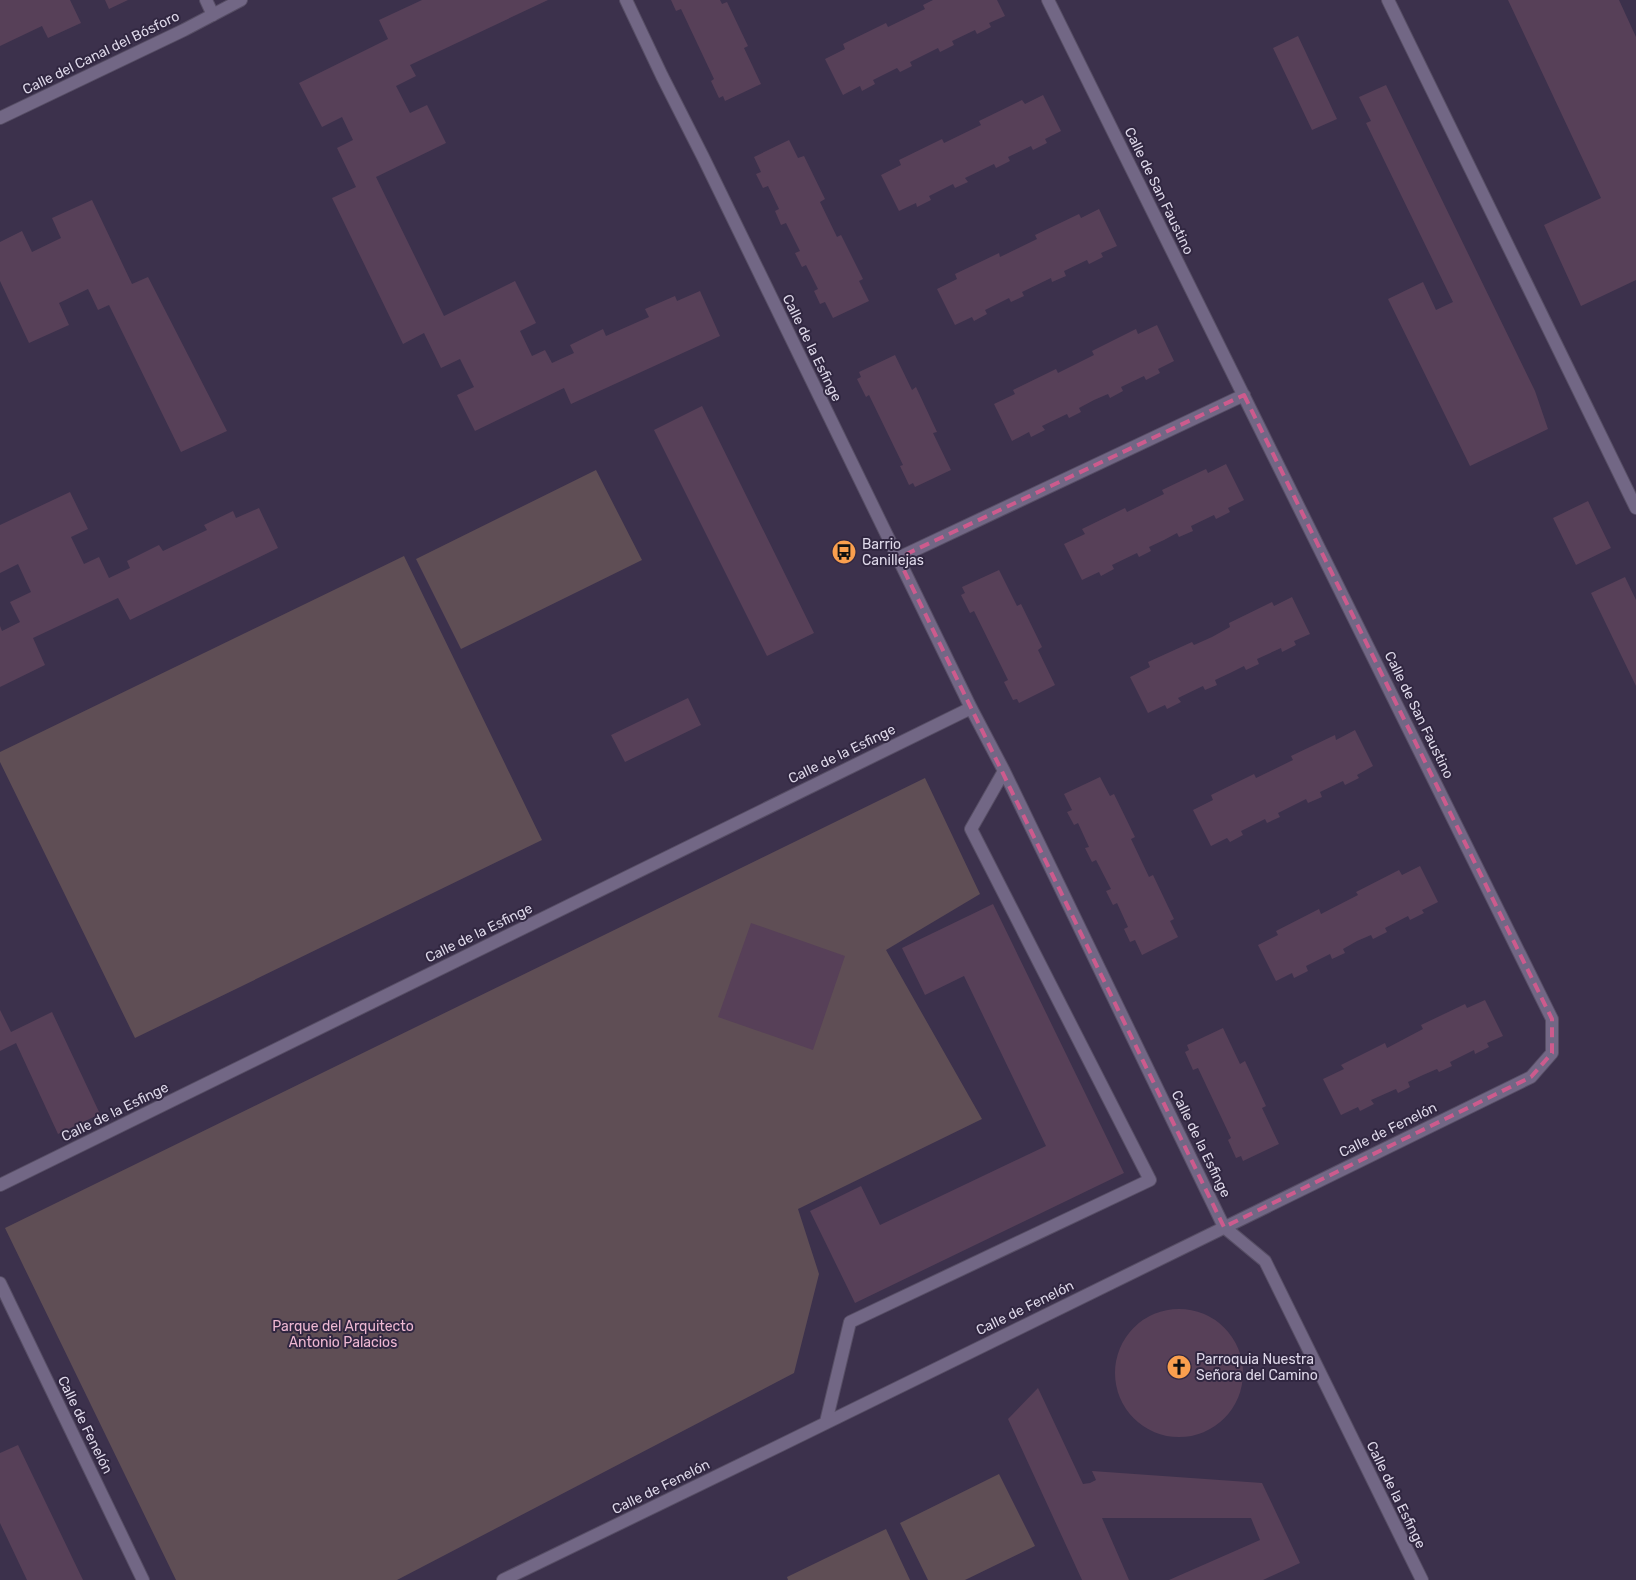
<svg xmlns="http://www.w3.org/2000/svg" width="1636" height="1580" font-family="Rubik,sans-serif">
	<rect width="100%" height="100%" fill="#3c314c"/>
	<path fill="#5f4e55" d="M596 470 642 560 461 649 416 559Z
		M404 556 542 840 135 1038 0 762V752Z
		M925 778 980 894 886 950 982 1119 798 1209 819 1274 794 1373 397 1580H176L5 1228Z
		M999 1474 1035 1546 965 1580H928L900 1523Z
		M886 1529 910 1580H788L787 1577Z"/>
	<path fill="#574058" d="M0 0H70L81 23 48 38 42 26 0 46Z
		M105 0H128L109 9Z
		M422 0H548L410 65 416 76 396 86 410 113 427 105 446 143 376 177 444 316 515 281 536 323 520 331 532 356 545 350 552 363 574 353 570 345 603 329 606 336 649 317 645 309 675 296 677 301 700 291 720 336 571 404 564 388 475 431 457 395 474 387 460 359 441 368 424 333 403 344 332 198 356 187 337 148 353 140 342 117 322 127 299 83 388 39 379 20Z
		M671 0H720L722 4 727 2 748 46 744 48 761 84 725 101 723 96 719 98 711 81 714 79 681 9 676 11Z
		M933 0H997L1005 16 989 23 991 27 977 34 975 30 952 41 954 45 940 52 938 48 910 62 912 66 900 72 897 68 873 80 875 84 862 91 860 86 843 95 825 59 845 49 843 44 886 23 888 27 925 9 923 5Z
		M1508 0H1619L1636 37V280L1581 306 1544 225 1601 198Z
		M1298 36 1337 119 1312 130 1273 48Z
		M1386 85 1535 391 1548 429 1470 466 1388 299 1423 282 1436 310 1453 302 1366 123 1371 121 1359 97Z
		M1043 95 1061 131 1045 139 1047 143 1033 150 1031 146 1008 157 1010 161 996 168 994 164 965 178 968 182 955 188 953 184 929 196 931 200 917 207 916 203 899 211 881 175 901 165 899 160 942 139 944 143 981 125 979 121 1022 100 1025 104Z
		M789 140 798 158 804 156 825 199 820 202 837 237 841 235 863 279 859 281 869 301 833 318 825 302 820 304 814 291 818 289 806 265 802 267 795 253 800 251 786 223 781 225 775 211 779 209 768 186 763 188 756 174 761 172 754 157Z
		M92 200 132 284 148 277 227 431 181 452 109 305 98 310 88 289 59 303 69 325 29 343 0 281V242L22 231 32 252 61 238 52 218Z
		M1099 209 1117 246 1101 253 1103 257 1089 264 1087 260 1064 271 1066 276 1052 282 1051 278 1022 292 1024 296 1011 302 1009 298 985 310 987 314 974 321 972 317 955 325 937 289 957 279 955 274 999 253 1000 257 1037 239 1035 235 1079 214 1081 218Z
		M1157 325 1174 361 1158 369 1160 373 1146 380 1144 376 1121 387 1123 391 1110 398 1108 394 1094 400 1079 408 1081 412 1069 418 1067 414 1042 426 1045 430 1031 437 1029 432 1012 441 994 404 1015 394 1013 390 1056 369 1058 373 1094 355 1092 351 1136 329 1138 334Z
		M895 355 912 390 916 387 937 432 933 433 951 470 915 487 913 483 909 485 900 466 903 465 869 395 866 397 857 379 861 377 859 372Z
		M702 406 814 633 767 656 654 430Z
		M1226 464 1244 500 1228 508 1230 512 1216 519 1214 515 1191 526 1193 531 1179 537 1177 533 1164 540 1149 547 1151 551 1139 557 1137 553 1112 565 1114 569 1101 576 1099 572 1082 580 1064 544 1085 534 1082 529 1125 508 1127 512 1164 494 1162 490 1206 469 1208 473Z
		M70 492 88 529 71 537 84 564 99 557 109 578 130 568 127 561 159 545 163 551 207 530 204 525 233 511 236 518 259 508 278 548 130 620 118 598 33 638 45 665 0 687V626L2 631 20 622 10 602 31 592 18 564 0 573V525Z
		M1588 501 1611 548 1576 565 1553 518Z
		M999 570 1017 606 1021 604 1042 647 1038 650 1055 685 1019 703 1017 699 1013 700 1004 682 1008 680 974 611 970 613 961 595 965 593 962 587Z
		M1625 577 1636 600V686L1591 593Z
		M1292 597 1310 634 1294 641 1296 645 1282 652 1281 648 1257 659 1259 664 1246 670 1244 666 1230 673 1215 680 1217 685 1205 690 1203 686 1178 698 1181 702 1167 709 1165 705 1148 713 1130 677 1150 667 1148 662 1192 642 1194 645 1212 637 1230 627 1229 623 1272 602 1274 606Z
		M688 698 701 725 625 762 611 735Z
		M1355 730 1373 766 1357 775 1359 778 1345 785 1343 781 1320 792 1322 797 1308 803 1306 799 1278 813 1280 817 1267 823 1265 819 1241 831 1243 835 1230 842 1227 838 1211 846 1193 810 1213 800 1211 795 1254 774 1256 778 1293 760 1291 756 1335 735 1336 740Z
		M1100 777 1110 796 1114 794 1135 837 1131 839 1149 877 1153 875 1174 919 1170 921 1178 937 1142 955 1135 940 1130 942 1124 929 1128 927 1117 903 1113 905 1106 891 1111 889 1096 860 1092 862 1085 848 1089 847 1078 823 1074 825 1067 812 1072 810 1064 794Z
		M1420 866 1438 902 1422 910 1424 913 1410 920 1408 916 1385 928 1387 932 1373 939 1371 935 1357 941 1343 949 1345 953 1332 959 1330 954 1306 966 1308 971 1294 978 1292 973 1276 981 1258 945 1278 935 1276 931 1319 909 1321 914 1358 895 1356 892 1399 870 1402 875Z
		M993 904 1124 1173 855 1303 810 1211 861 1186 880 1225 1046 1146 964 976 925 995 902 948Z
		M751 923 845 956 813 1050 718 1017Z
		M1485 1000 1503 1036 1487 1043 1489 1047 1475 1054 1474 1050 1450 1062 1452 1066 1439 1072 1437 1069 1423 1075 1408 1082 1410 1087 1398 1093 1396 1089 1371 1100 1374 1104 1360 1111 1358 1107 1341 1115 1323 1079 1344 1069 1341 1065 1385 1043 1387 1048 1423 1029 1421 1025 1465 1004 1467 1008Z
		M0 1010 11 1032 52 1012 100 1114 58 1134 16 1043 0 1051Z
		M1223 1028 1240 1064 1245 1061 1266 1106 1262 1108 1279 1144 1243 1161 1241 1156 1236 1158 1228 1140 1231 1138 1198 1068 1193 1070 1185 1052 1189 1050 1187 1045Z
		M1115 1373a64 64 0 1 1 128 0a64 64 0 1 1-128 0Z
		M1038 1388 1083 1484 1090 1483 1096 1480 1092 1471 1262 1483 1300 1563 1263 1580H1169L1260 1540 1251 1518H1102L1129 1580H1082L1008 1419Z
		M18 1445 83 1580H27L0 1523V1453Z"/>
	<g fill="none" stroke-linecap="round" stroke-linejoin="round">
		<defs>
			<path id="minor" d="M206 0 213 15
				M626 0 662 76 703 157 971 708 1004 771 1224 1227 1265 1261 1422 1580
				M1388 0 1636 508
				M0 118 184 30 241 0
				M898 558 1244 395
				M0 1185 971 708
				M0 1283 143 1580
				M826 1422 850 1322 1150 1180 971 829 1004 771
				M503 1580 781 1445 1531 1077 1552 1053V1019L1048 0"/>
		</defs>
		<use href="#minor" stroke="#574e65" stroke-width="14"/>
		<use href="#minor" stroke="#726785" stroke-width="12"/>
	</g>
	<path fill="none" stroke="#cc5b8d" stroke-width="4" stroke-dasharray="10 6" stroke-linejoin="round" d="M1244 395 1552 1019V1053L1531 1077 1224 1227 898 558Z"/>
	<defs>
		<symbol id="bus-disc" viewBox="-11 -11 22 22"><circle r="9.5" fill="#fa9f4e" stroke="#312741"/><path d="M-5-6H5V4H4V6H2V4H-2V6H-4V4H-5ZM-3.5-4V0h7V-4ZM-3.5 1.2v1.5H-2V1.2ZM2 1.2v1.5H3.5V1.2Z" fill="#111"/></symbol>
		<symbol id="church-disc" viewBox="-11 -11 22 22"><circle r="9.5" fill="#fa9f4e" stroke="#312741"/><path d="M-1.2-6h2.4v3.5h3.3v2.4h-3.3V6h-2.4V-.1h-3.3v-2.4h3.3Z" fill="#111"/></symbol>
	</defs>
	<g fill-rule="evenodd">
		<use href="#bus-disc" x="830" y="538" width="28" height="28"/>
		<use href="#church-disc" x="1165" y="1353" width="28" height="28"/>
	</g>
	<g text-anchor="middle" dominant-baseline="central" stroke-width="4" stroke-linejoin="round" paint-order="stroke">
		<g font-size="14" fill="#ded8e9" stroke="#312741">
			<text transform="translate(101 53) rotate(-26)">Calle del Canal del Bósforo</text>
			<text transform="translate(1159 191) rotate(64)">Calle de San Faustino</text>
			<text transform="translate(812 348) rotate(64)">Calle de la Esfinge</text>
			<text transform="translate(1419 715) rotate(64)">Calle de San Faustino</text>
			<text transform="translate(842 754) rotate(-26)">Calle de la Esfinge</text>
			<text transform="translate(479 933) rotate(-26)">Calle de la Esfinge</text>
			<text transform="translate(115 1112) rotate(-26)">Calle de la Esfinge</text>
			<text transform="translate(1388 1130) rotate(-26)">Calle de Fenelón</text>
			<text transform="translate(1201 1144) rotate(64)">Calle de la Esfinge</text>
			<text transform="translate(1025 1308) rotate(-26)">Calle de Fenelón</text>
			<text transform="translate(85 1425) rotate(64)">Calle de Fenelón</text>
			<text transform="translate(661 1487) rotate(-26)">Calle de Fenelón</text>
			<text transform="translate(1396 1495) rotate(64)">Calle de la Esfinge</text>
		</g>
		<g font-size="14" fill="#ded8e9" stroke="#312741" text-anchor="start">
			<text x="862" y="544">Barrio<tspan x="862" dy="16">Canillejas</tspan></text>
			<text x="1196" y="1359">Parroquia Nuestra<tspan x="1196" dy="16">Señora del Camino</tspan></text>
		</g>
		<g font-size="14" fill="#eeb8d2" stroke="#312741">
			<text x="343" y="1326">Parque del Arquitecto<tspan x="343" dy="16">Antonio Palacios</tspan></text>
		</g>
	</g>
</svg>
